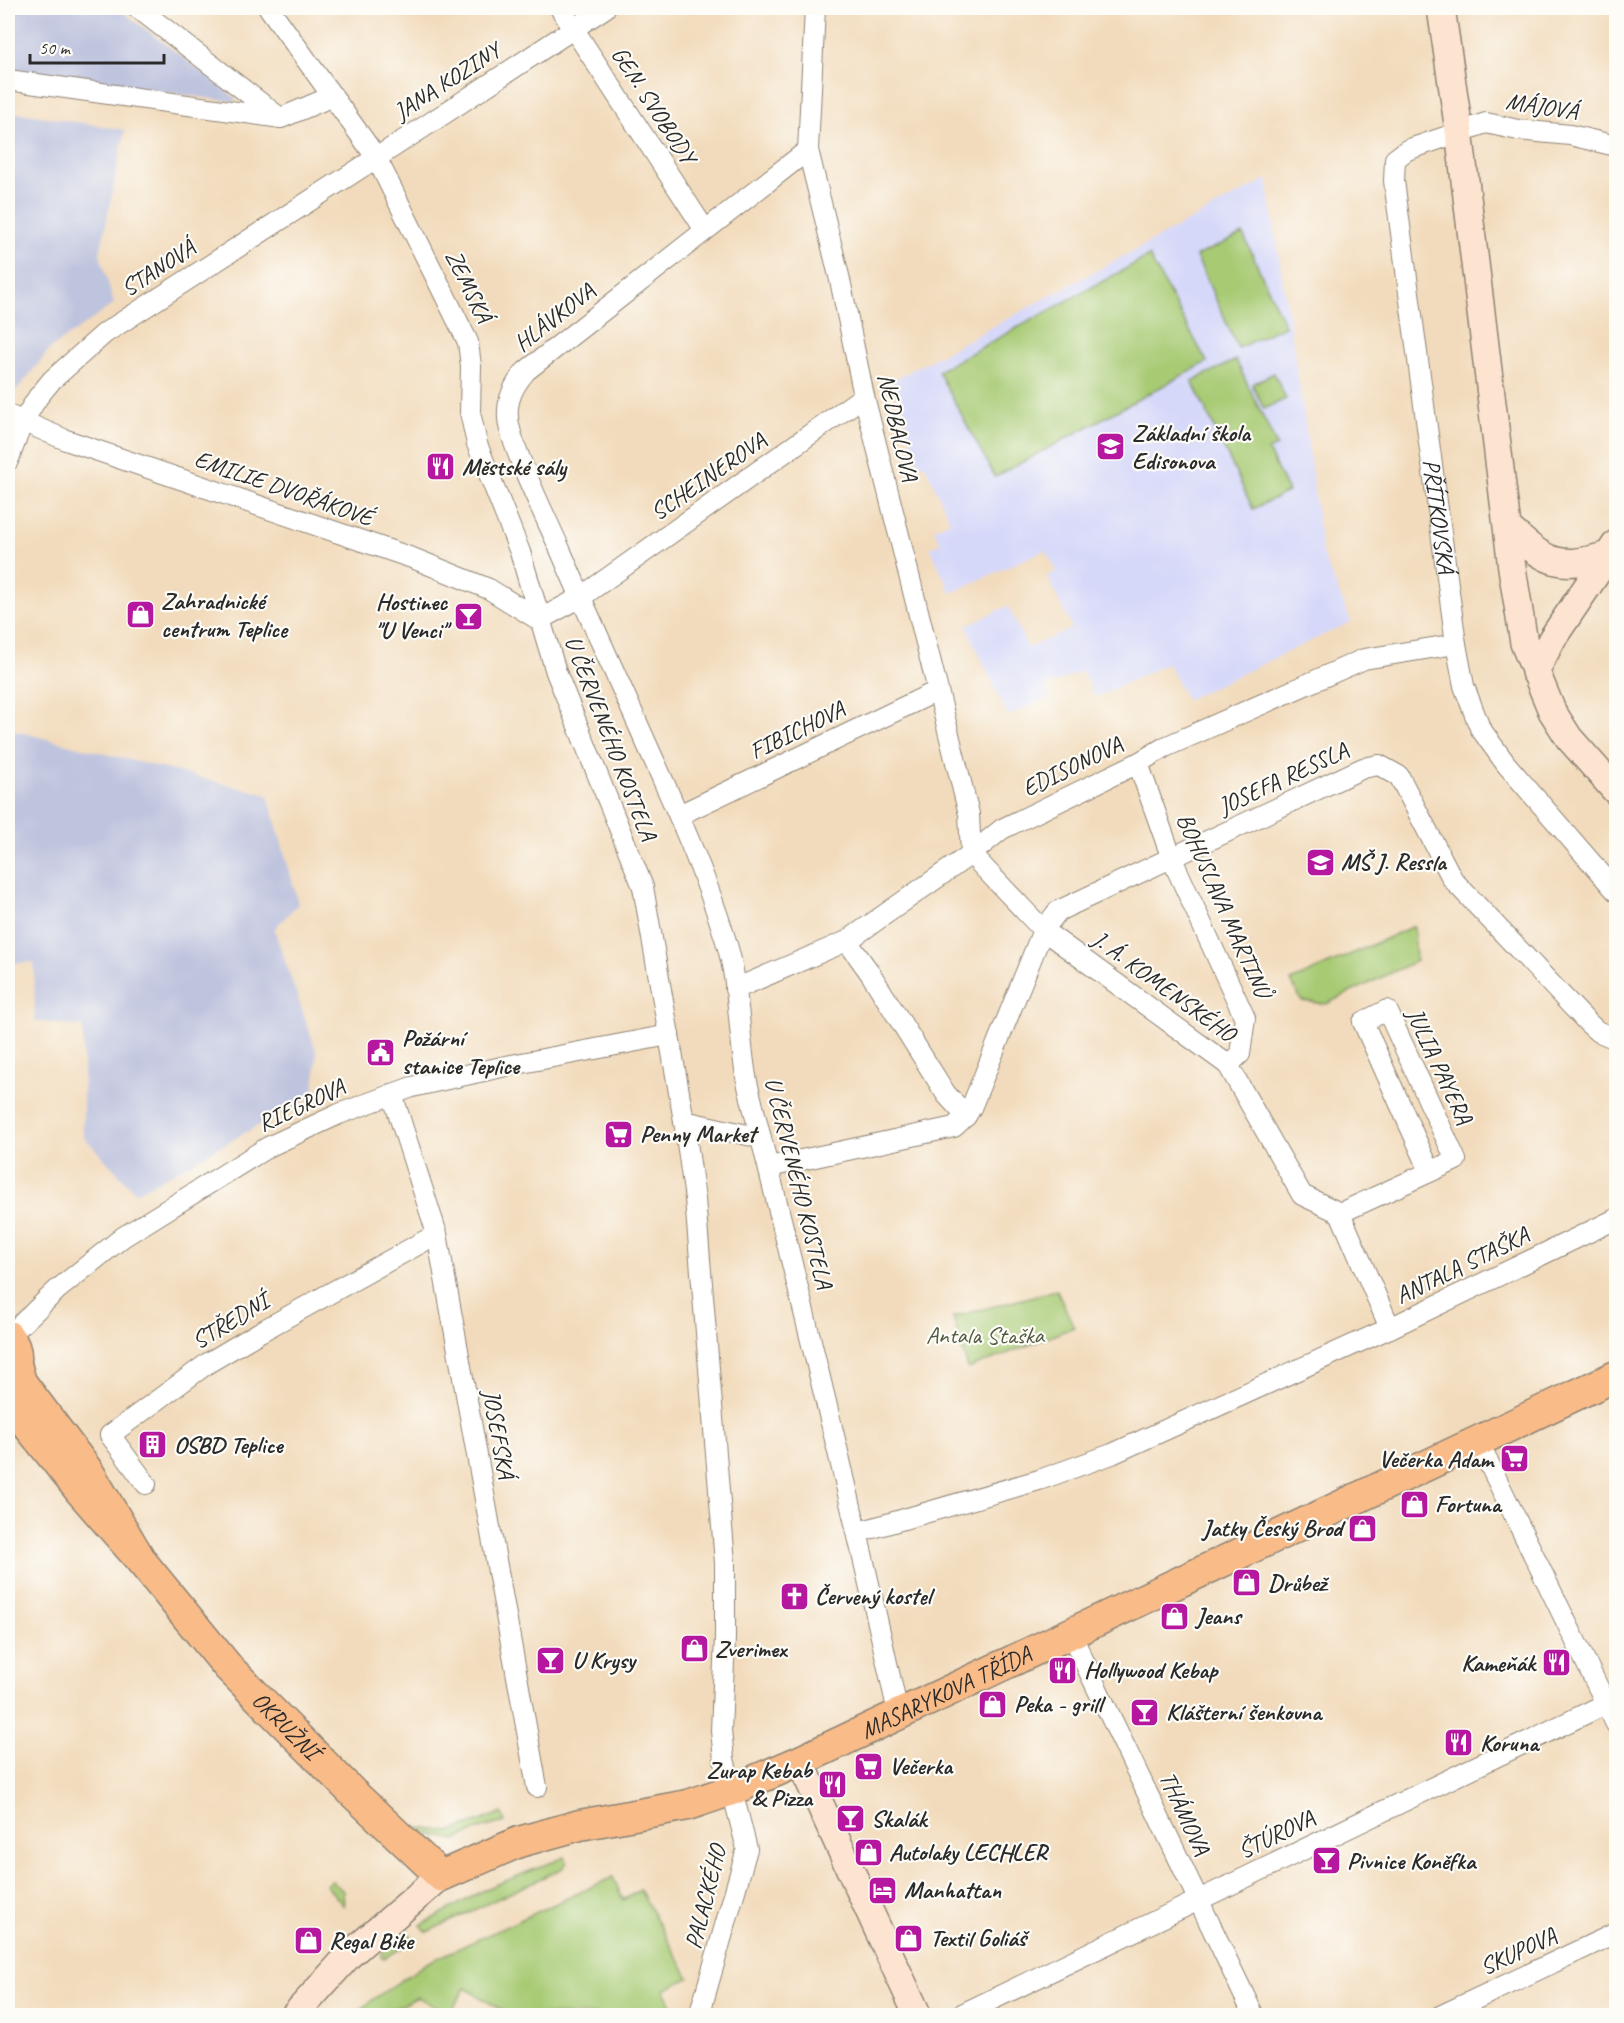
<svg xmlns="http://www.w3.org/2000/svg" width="1624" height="2023" font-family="Caveat,sans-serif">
	<rect width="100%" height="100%" fill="#fdfcf7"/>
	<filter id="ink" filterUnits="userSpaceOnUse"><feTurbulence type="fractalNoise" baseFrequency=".0167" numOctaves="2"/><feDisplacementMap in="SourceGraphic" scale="12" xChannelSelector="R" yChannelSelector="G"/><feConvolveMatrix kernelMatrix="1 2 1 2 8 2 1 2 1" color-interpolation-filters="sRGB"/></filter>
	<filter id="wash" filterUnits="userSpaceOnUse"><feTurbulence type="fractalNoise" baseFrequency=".008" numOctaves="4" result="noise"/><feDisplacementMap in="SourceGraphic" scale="24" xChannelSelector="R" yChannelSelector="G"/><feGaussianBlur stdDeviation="1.35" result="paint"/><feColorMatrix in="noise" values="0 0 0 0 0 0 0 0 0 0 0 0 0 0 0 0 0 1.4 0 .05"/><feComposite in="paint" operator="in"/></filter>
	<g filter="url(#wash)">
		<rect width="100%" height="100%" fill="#f2dbbc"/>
		<path fill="#d6d8f9" d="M1267 179 1306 429 1322 553 1351 622 1186 700 1168 663 1099 696H1094L1082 671 1046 687 1050 697 1008 716 966 626 1008 606 1028 648 1072 628 1047 576 1057 571 1045 550 951 593 930 548 940 543 934 529 950 521 925 465H919L892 381Z"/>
		<path fill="#bec3de" d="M8 8H118L236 98 235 102 8 70Z
			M8 111 125 130 100 254 114 304 50 349 18 389 8 393Z
			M8 729 268 795 295 891 298 904 274 929 317 1053 314 1095 136 1193 83 1136V1027L35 1021 34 962 8 964Z"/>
		<path fill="#a7ca73" stroke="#697a4f" stroke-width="1.5" d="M1243 234 1285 326 1238 348 1196 256Z
			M1149 256 1207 362 995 477 938 371Z
			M1236 360 1277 446 1268 450 1288 492 1253 509 1192 381Z
			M1274 373 1286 399 1264 409 1252 384Z
			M1414 926 1416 961 1326 1004 1302 1001 1291 981Z
			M1057 1290 1074 1327 968 1369 953 1317Z
			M502 1813 505 1822 482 1828 455 1840 424 1833 419 1828 450 1832Z
			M565 1857 567 1862 563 1868 427 1932 421 1925 488 1888Z
			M613 1877 623 1900 640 1890 689 1978 664 1990 671 2005 669 2012 681 2015H510L465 1988 449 2015 418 1997 391 2010 388 2015H355L372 2000 427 1963Z
			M332 1881 343 1891 344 1906 326 1885Z
			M409 1934 415 1940 385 1958 381 1957 382 1953Z"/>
	</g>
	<g filter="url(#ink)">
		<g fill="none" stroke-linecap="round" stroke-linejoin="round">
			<defs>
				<g id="street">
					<path d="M138 8 280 118"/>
					<path d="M269 8 376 157 468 342 471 366 470 412 477 444 520 552 556 672 643 887 684 1121 695 1199 725 1563V1638L721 1731 724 1759 747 1849 699 2016"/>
					<path d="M560 8 705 230"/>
					<path d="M815 8 808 150 840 280 864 396 969 814 971 854"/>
					<path d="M8 80 281 118 333 96"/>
					<path id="s1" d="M1616 146 1570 135 1518 130 1486 123 1407 150 1395 159 1394 181 1456 644 1464 686 1480 728 1506 764 1616 891"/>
					<path d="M808 150 526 371C510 389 503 408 511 433 523 473 545 515 562 554 590 619 620 684 649 749 677 811 705 873 725 938 740 984 738 1034 747 1082 799 1292 852 1502 898 1713"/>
					<path d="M8 415 66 440 415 559 489 589 539 620"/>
					<path d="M8 461 23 421 38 397 52 380 105 333 424 127 605 8"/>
					<path d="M539 620 581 597 864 396"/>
					<path d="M1138 763 1172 859 1245 1018 1240 1054 1228 1065"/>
					<path d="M679 815 937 691"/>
					<path d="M971 854 1043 930 1228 1065 1302 1195 1340 1213 1390 1328"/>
					<path d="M847 941 870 973 946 1094 966 1116"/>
					<path d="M735 989 847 941 971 854 1002 829 1138 763 1165 747 1364 659 1456 644"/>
					<path d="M392 1094 437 1234 537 1787"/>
					<path d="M684 1121 761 1138"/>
					<path d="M769 1167 954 1127 966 1116 971 1108 1043 930 1058 911 1363 768 1379 765 1399 776 1453 880 1587 1022 1597 1031 1611 1037 1616 1035"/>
					<path d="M1340 1213 1456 1160 1387 1010 1363 1022 1430 1171"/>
					<path d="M8 1337 57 1290 123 1237 268 1147 339 1114 412 1087 506 1066 669 1035"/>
					<path d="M1478 1441 1616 1724"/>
					<path d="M146 1484 110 1435 208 1363 260 1332 437 1234"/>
					<path d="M859 1532 1039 1480 1112 1454 1390 1328 1616 1219"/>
					<path d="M1070 1632 1254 2016"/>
					<path d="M958 2016 1616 1699"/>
					<path d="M1440 2016 1616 1933"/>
				</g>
				<path id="secondary" d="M1441 8 1459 131 1512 568 1524 643 1552 711 1569 738 1616 791
					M1507 527C1545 561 1556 571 1608 555
					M1535 672 1552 639 1616 544
					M800 1761 918 2016
					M294 2016 349 1955 441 1876"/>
				<g id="primary">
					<path d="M8 1336C19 1350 19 1365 8 1379"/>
					<path d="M8 1401 80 1491 142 1562 88 1471 21 1382 16 1364"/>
					<path id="s2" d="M142 1562 228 1667 354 1794 441 1876 519 1842 580 1825 688 1805 732 1790 800 1761 1616 1376"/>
				</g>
			</defs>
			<use href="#street" stroke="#8e8374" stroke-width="22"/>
			<use href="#secondary" stroke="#8e8374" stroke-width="30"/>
			<use href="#primary" stroke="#8e8374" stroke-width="33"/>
			<use href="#street" stroke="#fff" stroke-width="20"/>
			<use href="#secondary" stroke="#fde4d0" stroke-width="27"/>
			<use href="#primary" stroke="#f9bc89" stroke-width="30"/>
		</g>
	</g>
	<defs>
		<symbol id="school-square" viewBox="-11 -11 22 22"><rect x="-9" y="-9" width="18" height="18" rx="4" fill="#b5179e" stroke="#fdfcf7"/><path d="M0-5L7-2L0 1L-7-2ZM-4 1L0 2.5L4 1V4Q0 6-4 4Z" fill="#fff"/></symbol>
		<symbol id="restaurant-square" viewBox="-11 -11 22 22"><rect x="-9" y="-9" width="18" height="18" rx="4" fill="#b5179e" stroke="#fdfcf7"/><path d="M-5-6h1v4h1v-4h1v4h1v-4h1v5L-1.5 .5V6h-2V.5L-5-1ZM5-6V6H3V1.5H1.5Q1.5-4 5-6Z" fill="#fff"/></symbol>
		<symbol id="shop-square" viewBox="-11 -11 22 22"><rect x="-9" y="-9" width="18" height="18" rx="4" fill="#b5179e" stroke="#fdfcf7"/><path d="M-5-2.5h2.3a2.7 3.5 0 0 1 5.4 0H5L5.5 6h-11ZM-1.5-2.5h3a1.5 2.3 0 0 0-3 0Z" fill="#fff"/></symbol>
		<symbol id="bar-square" viewBox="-11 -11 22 22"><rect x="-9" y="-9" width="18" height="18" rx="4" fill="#b5179e" stroke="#fdfcf7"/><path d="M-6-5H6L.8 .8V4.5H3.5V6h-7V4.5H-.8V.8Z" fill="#fff"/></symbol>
		<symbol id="civic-square" viewBox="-11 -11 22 22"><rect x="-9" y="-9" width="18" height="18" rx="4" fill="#b5179e" stroke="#fdfcf7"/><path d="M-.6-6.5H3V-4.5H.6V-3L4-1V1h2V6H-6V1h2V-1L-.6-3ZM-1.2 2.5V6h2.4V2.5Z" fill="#fff"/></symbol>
		<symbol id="supermarket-square" viewBox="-11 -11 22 22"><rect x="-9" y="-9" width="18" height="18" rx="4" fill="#b5179e" stroke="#fdfcf7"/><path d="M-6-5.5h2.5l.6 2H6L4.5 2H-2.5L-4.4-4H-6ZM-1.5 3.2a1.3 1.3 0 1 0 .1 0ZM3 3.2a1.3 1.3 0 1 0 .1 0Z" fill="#fff"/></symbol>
		<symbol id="building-square" viewBox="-11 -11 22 22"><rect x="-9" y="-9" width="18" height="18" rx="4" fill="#b5179e" stroke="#fdfcf7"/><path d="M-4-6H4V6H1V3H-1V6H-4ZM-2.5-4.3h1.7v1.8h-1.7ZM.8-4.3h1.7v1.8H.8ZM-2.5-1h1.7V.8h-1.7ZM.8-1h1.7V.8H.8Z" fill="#fff"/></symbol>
		<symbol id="church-square" viewBox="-11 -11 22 22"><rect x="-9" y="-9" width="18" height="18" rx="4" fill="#b5179e" stroke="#fdfcf7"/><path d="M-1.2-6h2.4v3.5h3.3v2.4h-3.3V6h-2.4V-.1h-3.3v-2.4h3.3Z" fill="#fff"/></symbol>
		<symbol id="hotel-square" viewBox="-11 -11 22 22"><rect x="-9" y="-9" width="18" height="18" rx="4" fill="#b5179e" stroke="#fdfcf7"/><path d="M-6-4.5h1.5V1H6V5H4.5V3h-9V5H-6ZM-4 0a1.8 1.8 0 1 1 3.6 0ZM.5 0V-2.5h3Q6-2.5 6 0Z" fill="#fff"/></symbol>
	</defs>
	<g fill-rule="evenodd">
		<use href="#school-square" x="1094" y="430" width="33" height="33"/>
		<use href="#restaurant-square" x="424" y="450" width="33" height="33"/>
		<use href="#shop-square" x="124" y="598" width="33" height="33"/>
		<use href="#bar-square" x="452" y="600" width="33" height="33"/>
		<use href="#school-square" x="1304" y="846" width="33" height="33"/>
		<use href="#civic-square" x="364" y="1036" width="33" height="33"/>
		<use href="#supermarket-square" x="602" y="1118" width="33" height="33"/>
		<use href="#building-square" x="136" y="1428" width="33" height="33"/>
		<use href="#supermarket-square" x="1498" y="1442" width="33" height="33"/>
		<use href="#shop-square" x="1398" y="1488" width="33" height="33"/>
		<use href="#shop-square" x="1346" y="1512" width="33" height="33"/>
		<use href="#shop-square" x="1230" y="1566" width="33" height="33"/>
		<use href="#church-square" x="778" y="1580" width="33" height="33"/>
		<use href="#shop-square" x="1158" y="1600" width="33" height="33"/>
		<use href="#shop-square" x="678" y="1632" width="33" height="33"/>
		<use href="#bar-square" x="534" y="1644" width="33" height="33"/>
		<use href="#restaurant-square" x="1540" y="1646" width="33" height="33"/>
		<use href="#restaurant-square" x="1046" y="1654" width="33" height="33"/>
		<use href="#shop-square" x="976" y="1688" width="33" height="33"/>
		<use href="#bar-square" x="1128" y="1696" width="33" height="33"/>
		<use href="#restaurant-square" x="1442" y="1726" width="33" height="33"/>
		<use href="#supermarket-square" x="852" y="1750" width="33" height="33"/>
		<use href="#restaurant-square" x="816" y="1768" width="33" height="33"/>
		<use href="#bar-square" x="834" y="1802" width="33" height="33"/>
		<use href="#shop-square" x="852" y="1836" width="33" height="33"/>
		<use href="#bar-square" x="1310" y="1844" width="33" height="33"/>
		<use href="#hotel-square" x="866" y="1874" width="33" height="33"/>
		<use href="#shop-square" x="892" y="1922" width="33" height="33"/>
		<use href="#shop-square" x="292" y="1924" width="33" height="33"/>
	</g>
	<g text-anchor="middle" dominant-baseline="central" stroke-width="4.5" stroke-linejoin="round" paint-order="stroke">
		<g font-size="24" fill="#2b2b2b" stroke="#fdfcf7">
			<text transform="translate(447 81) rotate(-33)">JANA KOZINY</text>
			<text transform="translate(654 105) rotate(57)">GEN. SVOBODY</text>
			<text transform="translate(1542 106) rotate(9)">MÁJOVÁ</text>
			<text transform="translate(158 268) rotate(-33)">STANOVÁ</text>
			<text transform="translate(469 286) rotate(64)">ZEMSKÁ</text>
			<text transform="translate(554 317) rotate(-38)">HLÁVKOVA</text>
			<text transform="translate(898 427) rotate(77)">NEDBALOVA</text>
			<text transform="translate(708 476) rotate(-35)">SCHEINEROVA</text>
			<text transform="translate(284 488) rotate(19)">EMILIE DVOŘÁKOVÉ</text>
			<text stroke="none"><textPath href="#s1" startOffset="591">PŘÍTKOVSKÁ</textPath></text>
			<text transform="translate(797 730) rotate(-26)">FIBICHOVA</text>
			<text transform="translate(611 738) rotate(69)">U ČERVENÉHO KOSTELA</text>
			<text transform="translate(1072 766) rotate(-26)">EDISONOVA</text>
			<text transform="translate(1283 778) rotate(-25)">JOSEFA RESSLA</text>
			<text transform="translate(1224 905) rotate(66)">BOHUSLAVA MARTINŮ</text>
			<text transform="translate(1164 986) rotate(36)">J. Á. KOMENSKÉHO</text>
			<text transform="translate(1440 1066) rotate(65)">JULIA PAYERA</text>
			<text transform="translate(301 1105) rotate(-25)">RIEGROVA</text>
			<text transform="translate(799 1183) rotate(76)">U ČERVENÉHO KOSTELA</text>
			<text transform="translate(1462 1265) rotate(-26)">ANTALA STAŠKA</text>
			<text transform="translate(230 1321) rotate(-31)">STŘEDNÍ</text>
			<text transform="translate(499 1434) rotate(80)">JOSEFSKÁ</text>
			<text stroke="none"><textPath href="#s2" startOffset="974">MASARYKOVA TŘÍDA</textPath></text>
			<text stroke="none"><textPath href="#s2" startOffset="218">OKRUŽNÍ</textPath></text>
			<text transform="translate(1185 1813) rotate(65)">THÁMOVA</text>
			<text transform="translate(1276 1834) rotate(-26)">ŠTÚROVA</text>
			<text transform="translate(705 1897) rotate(-76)">PALACKÉHO</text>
			<text transform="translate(1518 1951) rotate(-25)">SKUPOVA</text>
		</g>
		<g font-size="24" font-weight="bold" fill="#2b2b2b" stroke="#fdfcf7" text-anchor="start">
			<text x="1132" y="433">Základní škola<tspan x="1132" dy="28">Edisonova</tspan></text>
			<text x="462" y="467">Městské sály</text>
			<text x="161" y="601">Zahradnické<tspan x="161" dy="28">centrum Teplice</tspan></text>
			<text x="447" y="602" text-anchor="end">Hostinec<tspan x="447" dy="28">"U Venci"</tspan></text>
			<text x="1341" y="862">MŠ J. Ressla</text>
			<text x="402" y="1038">Požární<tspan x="402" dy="28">stanice Teplice</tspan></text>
			<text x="640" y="1134">Penny Market</text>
			<text x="174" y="1445">OSBD Teplice</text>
			<text x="1493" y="1459" text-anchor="end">Večerka Adam</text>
			<text x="1435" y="1504">Fortuna</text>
			<text x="1342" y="1528" text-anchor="end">Jatky Český Brod</text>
			<text x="1268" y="1583">Drůbež</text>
			<text x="815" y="1596">Červený kostel</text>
			<text x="1196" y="1616">Jeans</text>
			<text x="715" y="1649">Zverimex</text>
			<text x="572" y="1660">U Krysy</text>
			<text x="1535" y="1663" text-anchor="end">Kameňák</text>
			<text x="1084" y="1670">Hollywood Kebap</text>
			<text x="1014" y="1704">Peka - grill</text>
			<text x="1166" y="1712">Klášterní šenkovna</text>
			<text x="1480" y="1743">Koruna</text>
			<text x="889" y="1766">Večerka</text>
			<text x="812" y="1770" text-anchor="end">Zurap Kebab<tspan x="812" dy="28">&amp; Pizza</tspan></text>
			<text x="871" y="1819">Skalák</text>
			<text x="889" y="1852">Autolaky LECHLER</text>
			<text x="1347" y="1861">Pivnice Koněfka</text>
			<text x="904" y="1890">Manhattan</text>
			<text x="930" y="1938">Textil Goliáš</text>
			<text x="329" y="1941">Regal Bike</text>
		</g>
		<g font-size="24" fill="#505b41" stroke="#fdfcf7">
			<text x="985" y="1335">Antala Staška</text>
		</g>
	</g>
	<rect width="1624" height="2023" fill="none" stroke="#fdfcf7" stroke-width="30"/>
	<path d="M30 54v9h134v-9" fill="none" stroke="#2b2b2b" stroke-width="3"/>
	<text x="39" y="54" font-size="18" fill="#2b2b2b" stroke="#fdfcf7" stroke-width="4.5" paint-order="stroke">50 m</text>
</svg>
